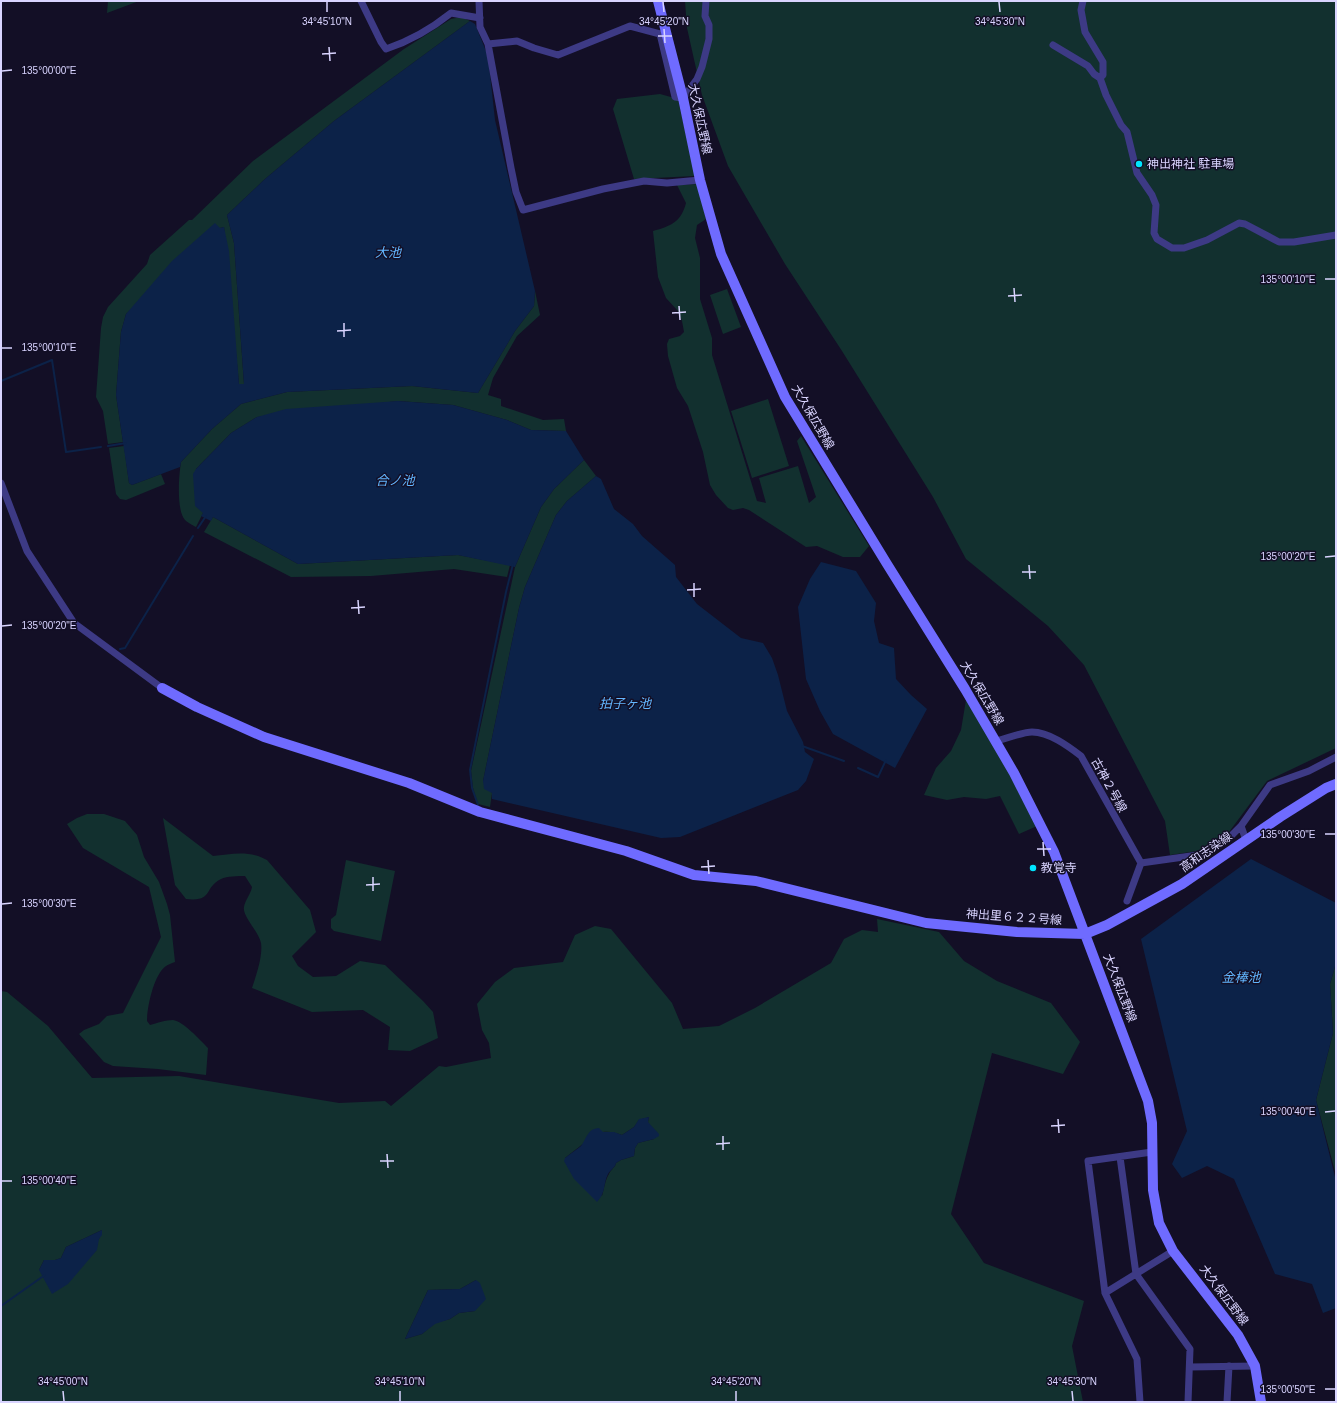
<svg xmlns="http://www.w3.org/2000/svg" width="1337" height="1403" font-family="Arial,'Noto Sans JP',sans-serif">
	<rect width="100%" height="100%" fill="#130f26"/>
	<path fill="#12302f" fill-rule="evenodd" d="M108 1H139L107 13Z
		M685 1H1336V748L1267 781 1226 836 1206 848 1197 851 1170 855 1165 821 1084 665 1048 626 966 559 933 497 842 351 785 264 728 166 702 95 687 28Z
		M461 17 470 21 334 121 265 179 227 215 234 243 244 384H239L224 227 220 228 126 314 121 332 116 395 123 442 108 444 103 411 96 397 101 328 103 317 108 307 147 264 150 255 189 220H192L253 161 404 49 451 19Z
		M660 94 678 99 695 176 634 179 613 109 617 99Z
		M697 184 706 219 697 225 695 238 700 258V299L712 338V355L757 501 766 503 759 478 798 466 809 503 816 497 797 441 801 436 869 546 860 557H843L817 546 806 547 749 510 743 508 733 510 728 508 716 495 710 485 703 452 688 406 677 388 668 356 667 344 669 339 680 336 684 332 682 321 678 311 666 298 658 277 653 231C671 226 681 222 686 203L677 185Z
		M727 289 741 327 723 334 710 295Z
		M535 291 540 315 517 336 493 378 488 395 501 399V406L543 420 564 419 566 431 531 430 507 420 453 405 398 401 257 417 231 433 196 469 203 513 196 527C192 525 187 522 185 520 176 510 179 474 181 462L212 429 241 404 287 392 412 386 478 393 515 331 534 306Z
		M768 399 789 466 752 478 731 411Z
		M124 446 129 483 132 485 161 474 165 484 126 500 120 499 116 494 109 448Z
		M584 460 596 476 567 501 556 515 525 587 519 608 483 781 492 793 490 807 478 804 473 788 471 771 515 567 541 507 554 489Z
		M213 517 298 564 458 555 510 565 507 577 454 569 371 576 291 577 204 532Z
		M966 700 1001 757 1037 826 1019 834 1000 796 986 799 964 797 947 800 924 795 936 768 951 751 961 730Z
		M87 814H104L125 821 137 835 144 857 159 882 167 904 170 915 175 962C172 963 169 964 166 966 154 974 147 1007 147 1021L150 1025C157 1023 166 1020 173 1020 183 1021 200 1040 208 1048L206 1075 158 1069 113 1066 104 1062 79 1034 84 1030 99 1024 107 1016 123 1013 161 937 149 887 83 848 67 824 77 818Z
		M163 818 213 856C231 854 250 850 267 860L310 910 316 932 292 956 298 966 313 977 336 976 360 961 385 965 423 1001 433 1012 438 1038 410 1051 388 1050 390 1027 363 1010 312 1012 252 988C256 976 263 956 261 943 259 932 242 916 244 907 245 900 251 894 252 887L245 876C238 876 227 876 221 879 203 888 214 902 186 899L175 885Z
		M346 860 395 871 381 941 334 931 331 928V919L336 915Z
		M877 919 939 932 964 961 997 981 1051 1003 1080 1042 1063 1074 992 1053 951 1214 984 1263 1084 1301 1072 1346 1083 1402H1V991L7 992 48 1026 92 1078 179 1076 339 1103 385 1101 391 1106 439 1066 446 1067 491 1058 489 1043 482 1030 477 1004 495 982 514 968 563 962 575 935 595 926 611 929 672 1003 683 1029 719 1026 755 1008 831 963 844 939 862 930 878 932ZM649 1117 648 1122 654 1139 638 1143 635 1148 634 1156 621 1160 616 1163C615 1168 611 1169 609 1174 605 1180 604 1189 602 1196L565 1158C573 1152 594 1134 603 1132 609 1131 616 1133 622 1135L634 1127 639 1120ZM102 1230 99 1239 39 1270 44 1260H55L61 1258 66 1247ZM476 1280 475 1311 459 1313 450 1319 435 1323 422 1334 405 1339 428 1290 460 1289Z
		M1336 963V1175L1316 1100 1333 1033 1330 984Z"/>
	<path fill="#0c2248" d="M470 21 475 24 488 56 495 120 535 291 534 306 515 331 478 393 412 386 287 392 241 404 212 429 181 462 180 467 132 485 129 483 116 395 121 332 126 314 172 261 215 223 220 228 224 227 229 251 239 384H244L234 243 227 215 265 179 334 121Z
		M398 401 453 405 507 420 531 430 566 431 584 460 554 489 541 507 515 567 458 555 298 564 213 517 211 521 201 516 203 513 195 506 193 474 196 469 231 433 257 417 286 409Z
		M596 476 601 479 614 509 633 524 642 536 675 565 676 577 697 604 741 638 763 643 772 658 778 675 787 711 803 742 805 752 814 759 806 781 798 790 680 837 661 838 492 799V793L484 789 483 781 519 608 525 587 556 515 567 501Z
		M821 562 856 571 876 603 874 621 879 643 894 648 896 679 911 695 927 709 895 768 833 734 820 711 806 679 798 607 810 579Z
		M1251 859 1336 903V963L1330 984 1333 1033 1316 1100 1336 1181V1308L1323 1313 1312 1284 1275 1274 1234 1179 1207 1166 1182 1178 1172 1164 1187 1131 1141 939Z
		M649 1117 648 1122 659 1134V1136L654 1139 638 1143 635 1148 634 1156 621 1160 616 1163C615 1168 611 1169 608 1174 603 1184 606 1193 597 1202L574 1179 564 1161 565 1158C570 1154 576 1150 581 1146 587 1138 587 1129 599 1128L603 1132H614L622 1135 634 1127 639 1119Z
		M102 1230V1235L99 1239 97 1250 68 1284 52 1294 39 1270 44 1260H55L61 1258 66 1247Z
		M476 1280 480 1283 486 1299 475 1311 459 1313 450 1319 435 1324 422 1334 405 1339 428 1290 460 1289Z"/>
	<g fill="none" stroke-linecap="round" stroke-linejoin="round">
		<path stroke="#0c2248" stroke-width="2" d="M1 381 52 360 66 452 101 447
			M108 446 126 443
			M198 528 206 516
			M120 649 125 648 193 536
			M802 746 844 761
			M858 768 878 777 886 760
			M478 805 472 788 470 770 506 592 513 564
			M1 1306 42 1277 45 1275"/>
		<path stroke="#3d3a85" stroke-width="7" d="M361 1 381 42 386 49C410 41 431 29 451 13L480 18
			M479 1 480 27 488 44 511 168 516 192 523 210 603 189 644 181 667 183 700 180
			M1083 1 1081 10 1085 32 1103 62V75L1100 78
			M488 44 517 41 534 48 558 55 630 26 660 34 675 97 683 98 697 79 702 67 709 39V25L705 16 706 1
			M1053 45 1088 66 1094 74 1100 78 1106 95 1121 125 1127 132 1137 173 1152 195 1156 205 1154 233 1157 239 1172 248H1184L1207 240 1239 223 1245 224 1279 242H1294L1336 235
			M1 483 27 551 74 623 162 688
			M996 741C1005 739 1023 732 1032 732 1049 732 1068 746 1081 756L1141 863
			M1246 840 1241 826 1270 785 1309 771 1336 757
			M1127 901 1141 863 1205 854 1228 839 1241 826
			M1120 1157 1136 1274 1190 1349 1188 1402
			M1105 1293 1173 1251
			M1190 1367 1255 1366
			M1140 1402 1137 1359 1105 1293 1088 1161 1152 1152
			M1227 1402 1229 1366"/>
		<path stroke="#6f6bff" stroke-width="10" d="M658 1 683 98 700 180 721 254 785 397 887 564 965 689 1014 773 1054 852 1148 1101 1152 1123 1153 1190 1159 1223 1173 1251 1238 1335 1255 1366 1261 1402
			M162 688 197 707 264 737 409 783 480 812 626 851 694 875 756 881 926 923 1017 932 1085 934 1107 925 1182 884 1280 817 1326 788 1336 784"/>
	</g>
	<path fill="none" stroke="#d9d4ff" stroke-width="1.5" d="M327 2V12M663 2 664 12M999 2 1000 12M664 29 665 43M658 36H672M329 47 330 61M322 54 336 53M2 71 12 70M1325 279H1335M1014 288 1015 302M1008 296 1022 295M679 306 680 320M672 313 686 312M344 323V337M337 331 351 330M2 348H12M1325 557 1335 556M1029 565 1030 579M1022 572H1036M694 583V597M687 590 701 589M358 600 359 614M351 608 365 607M2 626 12 625M1325 834H1335M1043 842 1044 856M1037 849H1051M708 860 709 874M701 867 715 866M373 877V891M366 885 380 884M2 904 12 903M1325 1112 1335 1111M1058 1119 1059 1133M1051 1126 1065 1125M723 1136V1150M716 1144 730 1143M387 1154 388 1168M380 1161H394M2 1181H12M1325 1389H1335M63 1391 64 1401M400 1391V1401M736 1391V1401M1072 1391 1073 1401"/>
	<g fill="#00e5ff" stroke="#130f26" stroke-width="1.5">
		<circle cx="1139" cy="164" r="4"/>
		<circle cx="1033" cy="868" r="4"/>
	</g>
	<g text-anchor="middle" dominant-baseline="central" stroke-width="3" stroke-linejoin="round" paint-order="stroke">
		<g font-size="12" fill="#d9d4ff" stroke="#130f26">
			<text transform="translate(700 119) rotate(78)">大久保広野線</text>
			<text transform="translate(813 417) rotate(60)">大久保広野線</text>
			<text transform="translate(982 693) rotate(59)">大久保広野線</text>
			<text transform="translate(1109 785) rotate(61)">古神２号線</text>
			<text transform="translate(1206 852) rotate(-35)">高和志染線</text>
			<text transform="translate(1014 917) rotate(4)">神出里６２２号線</text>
			<text transform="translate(1120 988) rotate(69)">大久保広野線</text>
			<text transform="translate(1224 1295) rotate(53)">大久保広野線</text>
		</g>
		<g font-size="12" fill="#d9d4ff" stroke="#130f26" text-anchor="start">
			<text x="1147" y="164">神出神社 駐車場</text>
			<text x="1041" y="868">教覚寺</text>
		</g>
		<g font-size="13" font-style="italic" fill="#62b6ff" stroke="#130f26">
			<text x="388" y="252">大池</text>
			<text x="395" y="480">合ノ池</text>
			<text x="625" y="703">拍子ヶ池</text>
			<text x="1241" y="977">金棒池</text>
		</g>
	</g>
	<g font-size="10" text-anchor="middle" fill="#d9d4ff" stroke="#130f26" stroke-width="3" stroke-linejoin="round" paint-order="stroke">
		<text x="327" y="25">34°45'10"N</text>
		<text x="664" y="25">34°45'20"N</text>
		<text x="1000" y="25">34°45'30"N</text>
		<text x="49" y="74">135°00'00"E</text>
		<text x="1288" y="283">135°00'10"E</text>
		<text x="49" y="351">135°00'10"E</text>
		<text x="1288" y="560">135°00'20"E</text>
		<text x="49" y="629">135°00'20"E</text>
		<text x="1288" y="838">135°00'30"E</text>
		<text x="49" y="907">135°00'30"E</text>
		<text x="1288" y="1115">135°00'40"E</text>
		<text x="49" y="1184">135°00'40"E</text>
		<text x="63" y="1385">34°45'00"N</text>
		<text x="400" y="1385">34°45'10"N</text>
		<text x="736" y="1385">34°45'20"N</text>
		<text x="1072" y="1385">34°45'30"N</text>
		<text x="1288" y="1393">135°00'50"E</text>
	</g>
	<rect width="1337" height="1403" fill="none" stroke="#d9d4ff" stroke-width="4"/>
</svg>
